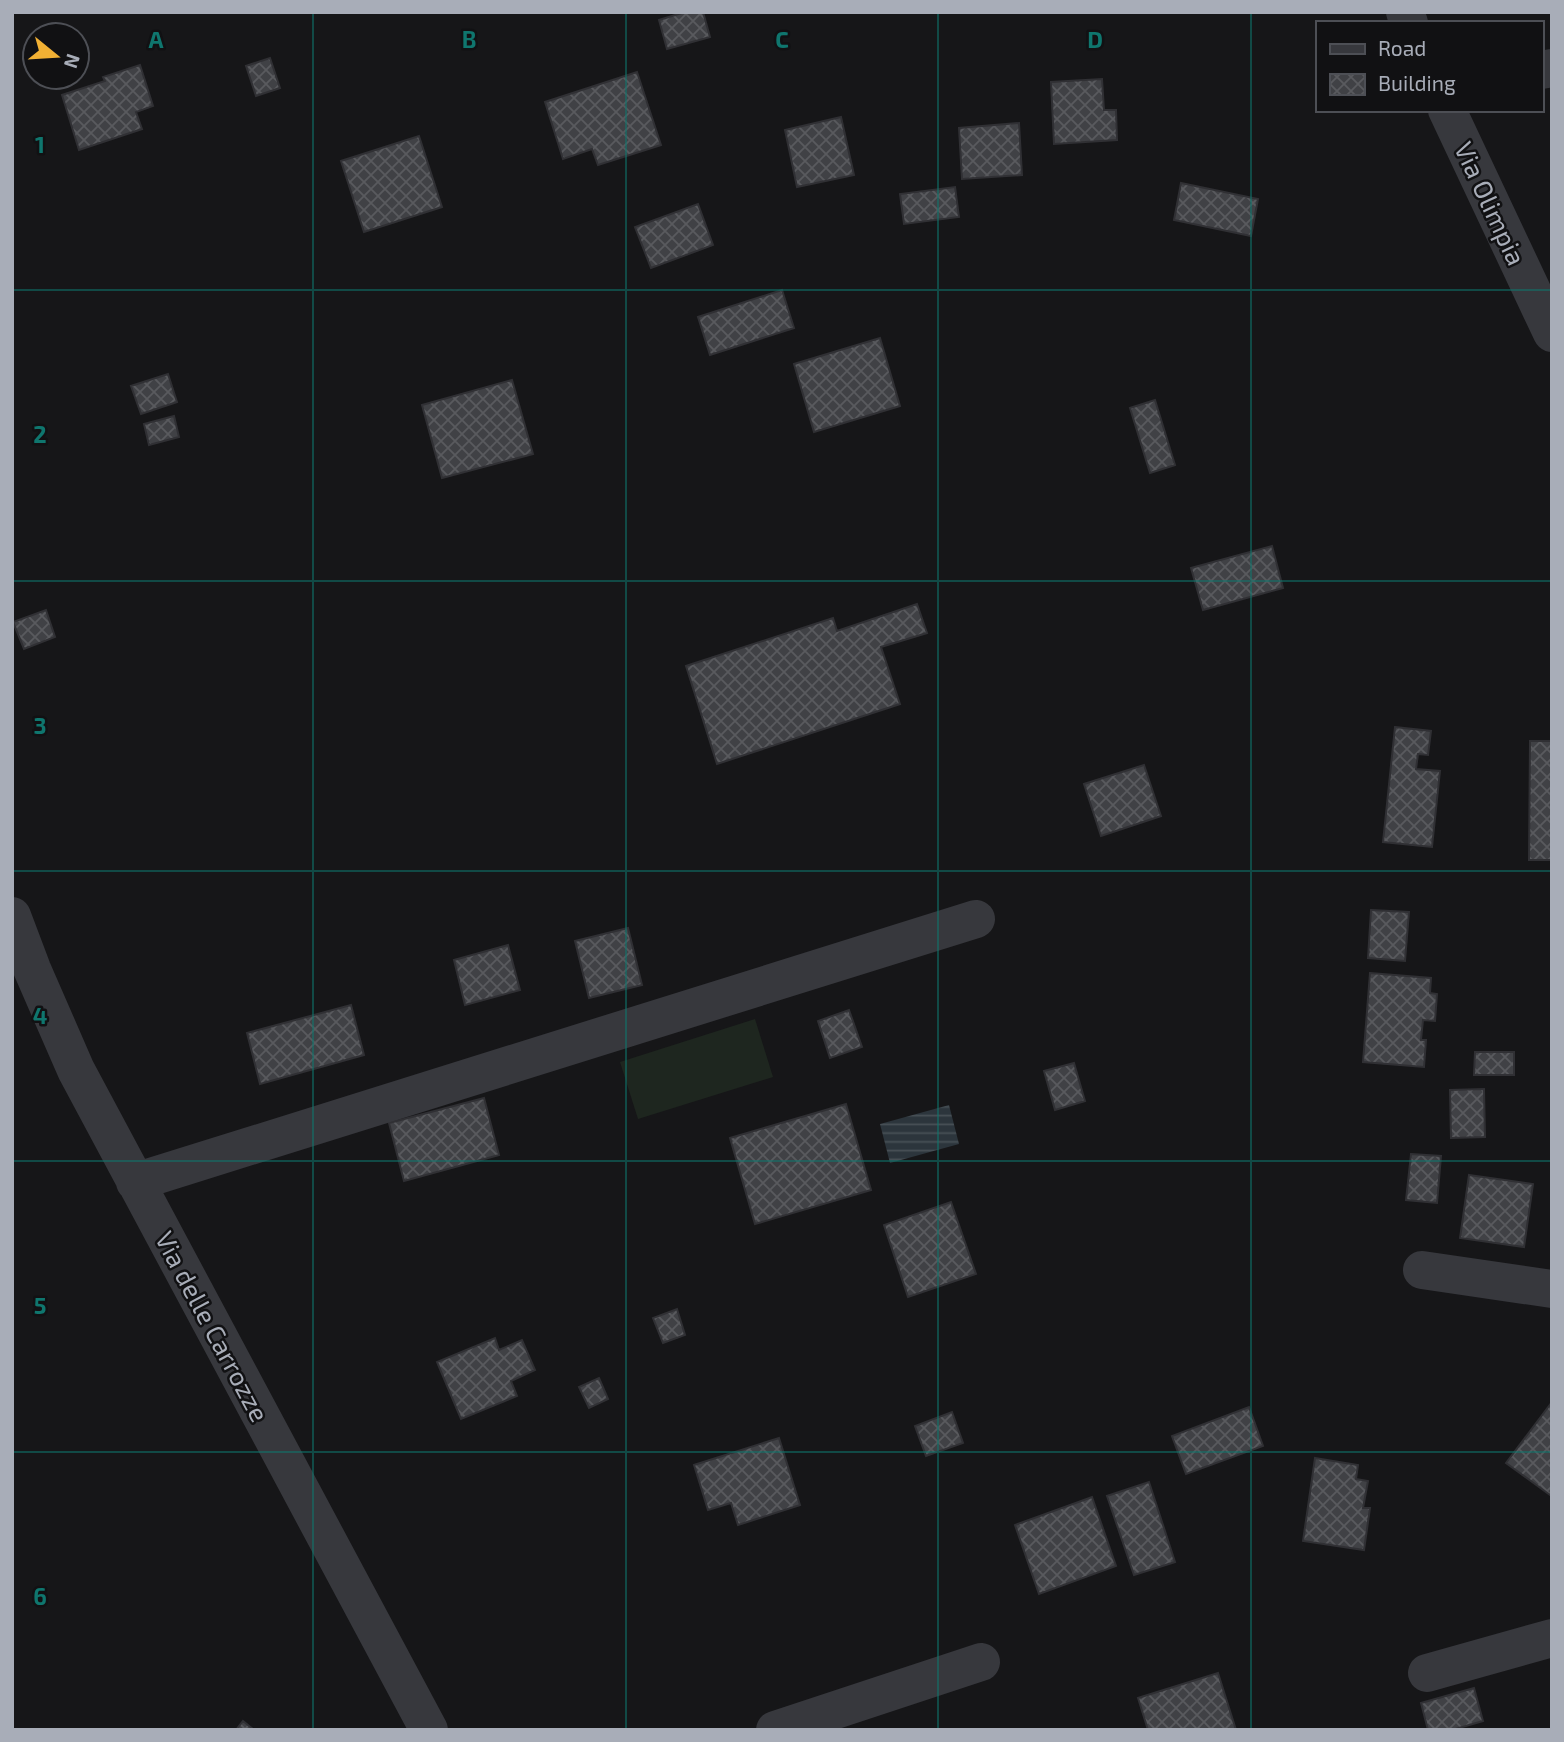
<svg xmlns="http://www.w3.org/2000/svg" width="1564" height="1742" font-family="'Exo 2',sans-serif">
	<defs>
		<pattern id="water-rules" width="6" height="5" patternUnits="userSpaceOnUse" patternTransform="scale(1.75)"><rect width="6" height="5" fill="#2c353c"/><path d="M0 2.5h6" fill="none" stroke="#485056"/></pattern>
		<pattern id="building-cross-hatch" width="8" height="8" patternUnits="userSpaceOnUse" patternTransform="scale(1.75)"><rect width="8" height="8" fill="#404145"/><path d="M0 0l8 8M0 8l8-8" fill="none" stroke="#595a5e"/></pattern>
	</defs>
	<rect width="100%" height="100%" fill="#161618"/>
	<path fill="#1e261f" d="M755 1019 773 1077 638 1119 620 1062Z"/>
	<path fill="url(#water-rules)" d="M949 1105 959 1144 890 1163 880 1124Z"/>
	<path fill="url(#building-cross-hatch)" stroke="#303034" stroke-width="2" d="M685 12H703L710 37 667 49 659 20Z
		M270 58 280 88 256 96 246 66Z
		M140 65 153 106 136 112 142 129 79 150 62 95 105 81 103 77Z
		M637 72 661 145 598 165 592 149 563 159 545 102Z
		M1102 79 1104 110H1116L1117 140 1054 144 1051 82Z
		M841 117 854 175 797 187 785 130Z
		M1019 123 1022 175 962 179 959 128Z
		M419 136 442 207 364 232 341 161Z
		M1181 183 1258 199 1251 236 1174 220Z
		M955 187 959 217 904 224 900 194Z
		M698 204 713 245 651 268 635 227Z
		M782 290 794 328 710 355 698 317Z
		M880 338 900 406 814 432 794 364Z
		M168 374 177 402 141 414 131 386Z
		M512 380 533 454 442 478 422 405Z
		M1155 400 1175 465 1150 473 1130 408Z
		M174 416 179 437 149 445 144 424Z
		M1272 546 1283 588 1203 610 1191 568Z
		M917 604 927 633 881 647 900 704 717 764 686 666 833 618 837 631Z
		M46 610 55 637 24 649 13 622Z
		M1395 727 1431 731 1428 755 1418 754 1416 769 1440 771 1432 847 1383 842Z
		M1530 741H1552V860H1529Z
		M1144 765 1161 816 1101 836 1084 784Z
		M1371 910 1409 912 1405 961 1368 958Z
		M628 928 642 985 589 998 575 941Z
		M508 945 520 990 465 1005 454 960Z
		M1370 973 1431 978 1430 993 1437 994 1435 1021 1423 1020 1421 1040H1426L1424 1067 1363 1062Z
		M351 1005 364 1055 260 1084 247 1033Z
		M849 1010 862 1047 830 1058 818 1021Z
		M1475 1052H1514V1075H1474Z
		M1074 1063 1085 1101 1055 1110 1044 1071Z
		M1484 1089 1485 1137 1451 1138 1450 1090Z
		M484 1098 499 1155 404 1181 389 1123Z
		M846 1104 871 1190 755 1224 730 1138Z
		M1411 1154 1441 1156 1437 1203 1406 1200Z
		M1469 1175 1533 1184 1524 1247 1460 1238Z
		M951 1202 976 1274 908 1297 884 1225Z
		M677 1309 685 1335 663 1343 653 1318Z
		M495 1338 499 1350 522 1340 535 1370 511 1381 517 1396 461 1419 437 1362Z
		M599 1378 608 1399 589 1408 579 1387Z
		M1552 1402V1493L1550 1495 1506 1463Z
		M1249 1407 1263 1446 1186 1474 1172 1436Z
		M952 1412 963 1443 926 1456 915 1426Z
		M779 1438 800 1505 738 1525 731 1503 708 1510 694 1465Z
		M1315 1458 1358 1465 1356 1479 1368 1481 1363 1508H1370L1364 1550 1303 1541Z
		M1149 1482 1175 1562 1134 1575 1107 1496Z
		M1092 1497 1116 1566 1039 1594 1015 1525Z
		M1218 1673 1236 1730H1148L1138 1698Z
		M1474 1688 1483 1721 1452 1730H1428L1421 1703Z
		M243 1721 254 1730H236Z"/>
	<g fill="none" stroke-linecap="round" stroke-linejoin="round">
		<path stroke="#37383d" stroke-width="38" d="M1405 12 1409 23
			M1541 70 1552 68
			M1447 110 1552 333
			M12 916 32 969 76 1070 429 1730
			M135 1182 976 919
			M1422 1270 1552 1289
			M1427 1673 1552 1638
			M775 1730 981 1662"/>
	</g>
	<path fill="none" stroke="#0f766e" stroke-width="2" stroke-opacity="0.55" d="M313 12V1730M626 12V1730M938 12V1730M1251 12V1730M12 290H1552M12 581H1552M12 871H1552M12 1161H1552M12 1452H1552"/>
	<g text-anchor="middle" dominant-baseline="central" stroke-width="5" stroke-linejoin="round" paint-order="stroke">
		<g font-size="26" fill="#a8adb8" stroke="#111113">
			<text transform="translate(1491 203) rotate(65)">Via Olimpia</text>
			<text transform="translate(213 1326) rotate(62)">Via delle Carrozze</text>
		</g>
	</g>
	<g font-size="23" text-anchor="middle" font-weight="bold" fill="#0f766e" stroke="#111113" stroke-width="5" stroke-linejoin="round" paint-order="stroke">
		<text x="156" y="48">A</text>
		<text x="469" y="48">B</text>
		<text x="782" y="48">C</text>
		<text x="1095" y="48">D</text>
		<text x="40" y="153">1</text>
		<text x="40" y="443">2</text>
		<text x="40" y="734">3</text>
		<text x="40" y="1024">4</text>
		<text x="40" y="1314">5</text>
		<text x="40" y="1605">6</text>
	</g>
	<rect width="1564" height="1742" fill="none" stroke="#a8adb8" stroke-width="28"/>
	<rect x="1316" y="21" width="228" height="91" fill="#111113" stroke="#4d4f55" stroke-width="2"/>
	<rect x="1330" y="44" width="35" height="10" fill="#37383d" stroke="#4d4f55" stroke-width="2"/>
	<text x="1378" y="56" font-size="21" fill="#a8adb8">Road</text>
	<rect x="1330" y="74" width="35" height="21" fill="url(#building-cross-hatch)" stroke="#4d4f55" stroke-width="2"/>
	<text x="1378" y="91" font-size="21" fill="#a8adb8">Building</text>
	<g transform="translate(56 56) rotate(108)"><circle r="33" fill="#111113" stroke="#4d4f55" stroke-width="2"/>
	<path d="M0-5L12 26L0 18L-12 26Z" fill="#f2b134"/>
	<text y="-10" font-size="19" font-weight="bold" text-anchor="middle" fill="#a8adb8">N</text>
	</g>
</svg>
